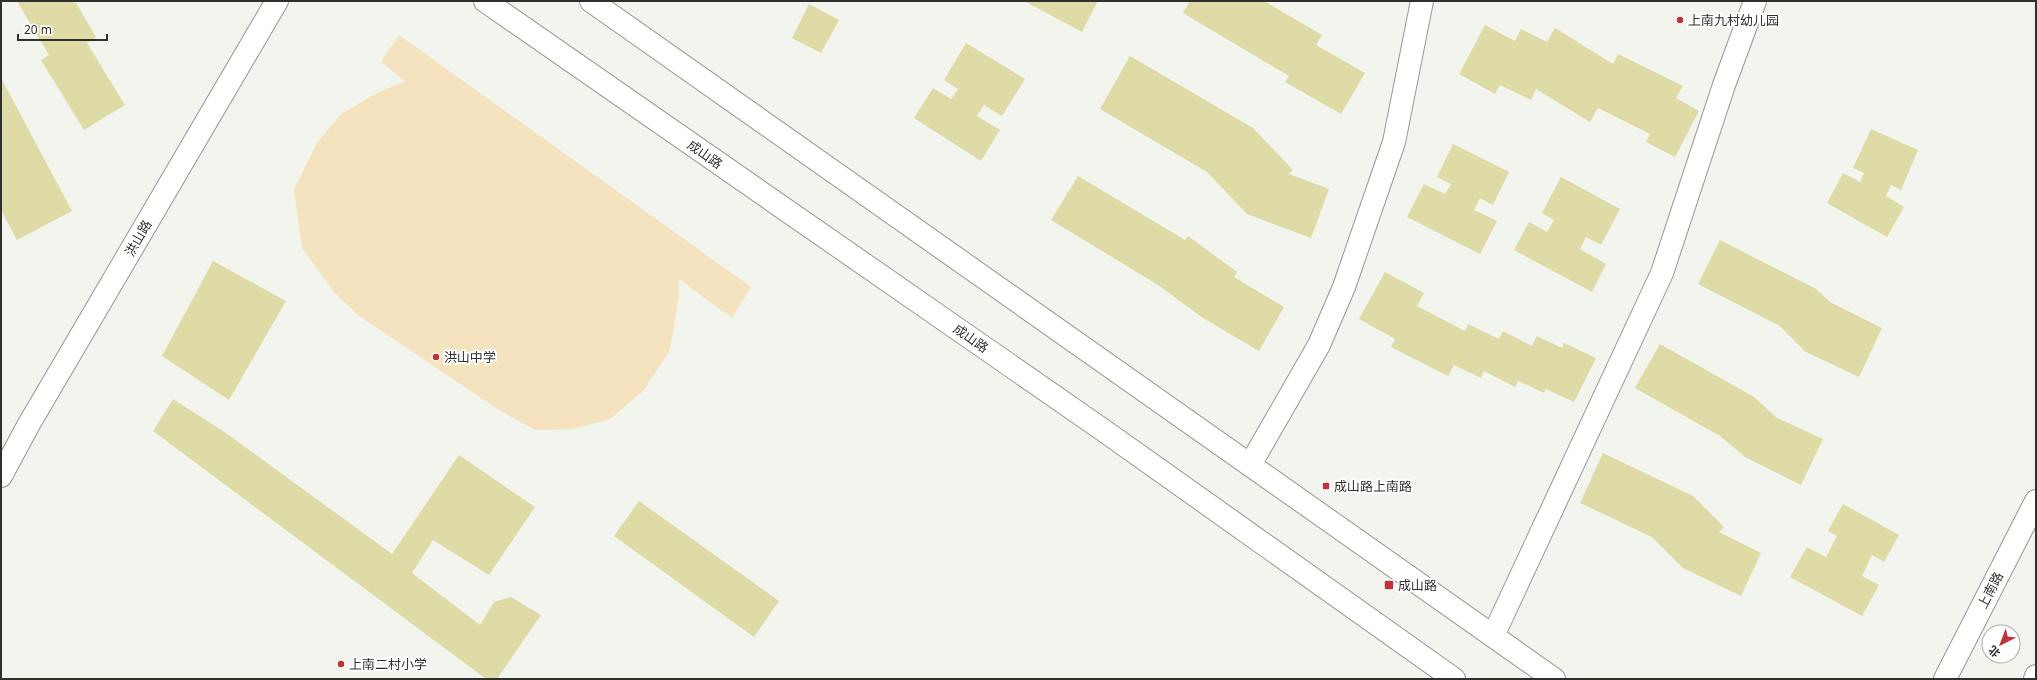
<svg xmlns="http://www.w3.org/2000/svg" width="2037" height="680" font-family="'Noto Sans','Noto Sans SC',sans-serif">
	<rect width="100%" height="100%" fill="#f2f5ed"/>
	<path fill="#f5e2be" d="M399 35 751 287 732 318 679 279V296L670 350 644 390 610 419 573 429 535 430 499 410 359 316 334 292 302 248 294 190 317 143 341 114 377 93 405 81 381 62Z"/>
	<path fill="#dedba6" d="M17 1H75L96 37 87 43 125 105 84 130 41 60 49 55Z
		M1024 1H1098L1082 32Z
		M1190 1H1264L1322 35 1316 45 1365 73 1341 114 1285 82 1289 76 1183 13Z
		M809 4 839 20 821 53 792 38Z
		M1485 25 1515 41 1521 29 1547 42 1555 28 1613 64 1618 54 1683 86 1676 98 1699 111 1675 157 1646 142 1650 134 1598 108 1590 122 1536 89 1531 100 1500 85 1495 94 1459 74Z
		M966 43 1025 79 1002 116 984 105 977 116 1000 130 981 161 914 118 933 88 951 99 958 89 944 80Z
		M1130 56 1253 128 1293 170 1289 174 1329 189 1311 238 1247 214 1207 172 1100 109Z
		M1 78 72 211 17 240 1 210Z
		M1871 129 1918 150 1901 190 1891 185 1886 196 1904 207 1887 237 1827 203 1843 173 1860 182 1864 173 1853 168Z
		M1453 144 1509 172 1493 205 1480 198 1474 210 1497 221 1480 254 1407 217 1424 184 1445 194 1451 184 1437 177Z
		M1078 176 1185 240 1188 236 1237 272 1234 277 1284 307 1259 351 1203 318 1158 285 1051 220Z
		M1561 177 1620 209 1601 245 1586 237 1580 249 1606 264 1592 292 1514 250 1529 222 1547 232 1554 220 1542 213Z
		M1720 240 1816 289 1830 302 1882 328 1859 377 1806 352 1780 326 1698 284Z
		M213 261 286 301 229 400 162 356Z
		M1385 272 1424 293 1417 306 1465 331 1468 324 1499 339 1503 331 1532 346 1537 336 1562 348 1564 343 1596 358 1574 402 1546 389 1544 393 1518 381 1515 387 1484 371 1481 378 1454 365 1448 376 1391 347 1395 339 1359 319Z
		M1660 344 1754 397 1777 418 1823 439 1801 485 1745 457 1720 436 1635 388Z
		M173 399 226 433 392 554 459 455 535 507 489 575 433 540 412 573 480 625 494 602 511 597 541 615 497 679H486L153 431Z
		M1603 453 1693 496 1724 527 1719 532 1761 553 1741 596 1683 568 1652 537 1580 503Z
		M639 501 779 601 754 637 614 536Z
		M1843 504 1899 535 1884 562 1872 555 1862 576 1879 585 1862 616 1790 577 1807 547 1826 557 1837 536 1828 531Z"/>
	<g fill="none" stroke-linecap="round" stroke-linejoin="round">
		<defs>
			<path id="street" d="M1250 465 1319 345 1344 287 1394 142 1422 1
				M1 476 29 424 277 1
				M1493 636 1662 273 1724 85 1755 1"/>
			<path id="primary" d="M485 1 1103 430 1454 679
				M591 1 1554 679
				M1945 679 2036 501
				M2035 679 2036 676"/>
		</defs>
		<use href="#street" stroke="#949790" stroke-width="24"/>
		<use href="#primary" stroke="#949790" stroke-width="24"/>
		<use href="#street" stroke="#fff" stroke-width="22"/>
		<use href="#primary" stroke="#fff" stroke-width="22"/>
	</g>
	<g fill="#c13139" stroke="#fff" stroke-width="1.5">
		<circle cx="1680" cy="20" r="4"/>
		<circle cx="436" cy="357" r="4"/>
		<rect x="1322" y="482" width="8" height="8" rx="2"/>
		<rect x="1384" y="580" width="10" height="10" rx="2"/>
		<circle cx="341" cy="664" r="4"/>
	</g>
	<g text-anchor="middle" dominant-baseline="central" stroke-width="4" stroke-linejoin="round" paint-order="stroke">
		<g font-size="13" fill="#2f302d" stroke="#fff" text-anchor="start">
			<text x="1688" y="20">上南九村幼儿园</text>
			<text x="444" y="357">洪山中学</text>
			<text x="1334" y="486">成山路上南路</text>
			<text x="1398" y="585">成山路</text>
			<text x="349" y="664">上南二村小学</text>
		</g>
		<g font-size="13" fill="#2f302d" stroke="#fff">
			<text transform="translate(705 154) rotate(35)">成山路</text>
			<text transform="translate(138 238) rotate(-60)">洪山路</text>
			<text transform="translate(971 338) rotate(35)">成山路</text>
			<text transform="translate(1990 590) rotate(-63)">上南路</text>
		</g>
	</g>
	<rect width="2037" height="680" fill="none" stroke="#2f302d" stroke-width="4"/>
	<g transform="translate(2001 644) rotate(222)"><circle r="19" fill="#ffffff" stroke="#acacab"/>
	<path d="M0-3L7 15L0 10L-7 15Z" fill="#c13139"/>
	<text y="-6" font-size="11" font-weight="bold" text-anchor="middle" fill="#2f302d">北</text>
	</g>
	<path d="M18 34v6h89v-6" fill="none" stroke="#2f302d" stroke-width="2"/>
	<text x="24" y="34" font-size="12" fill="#2f302d" stroke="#ffffff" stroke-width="3" paint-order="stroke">20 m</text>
</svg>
